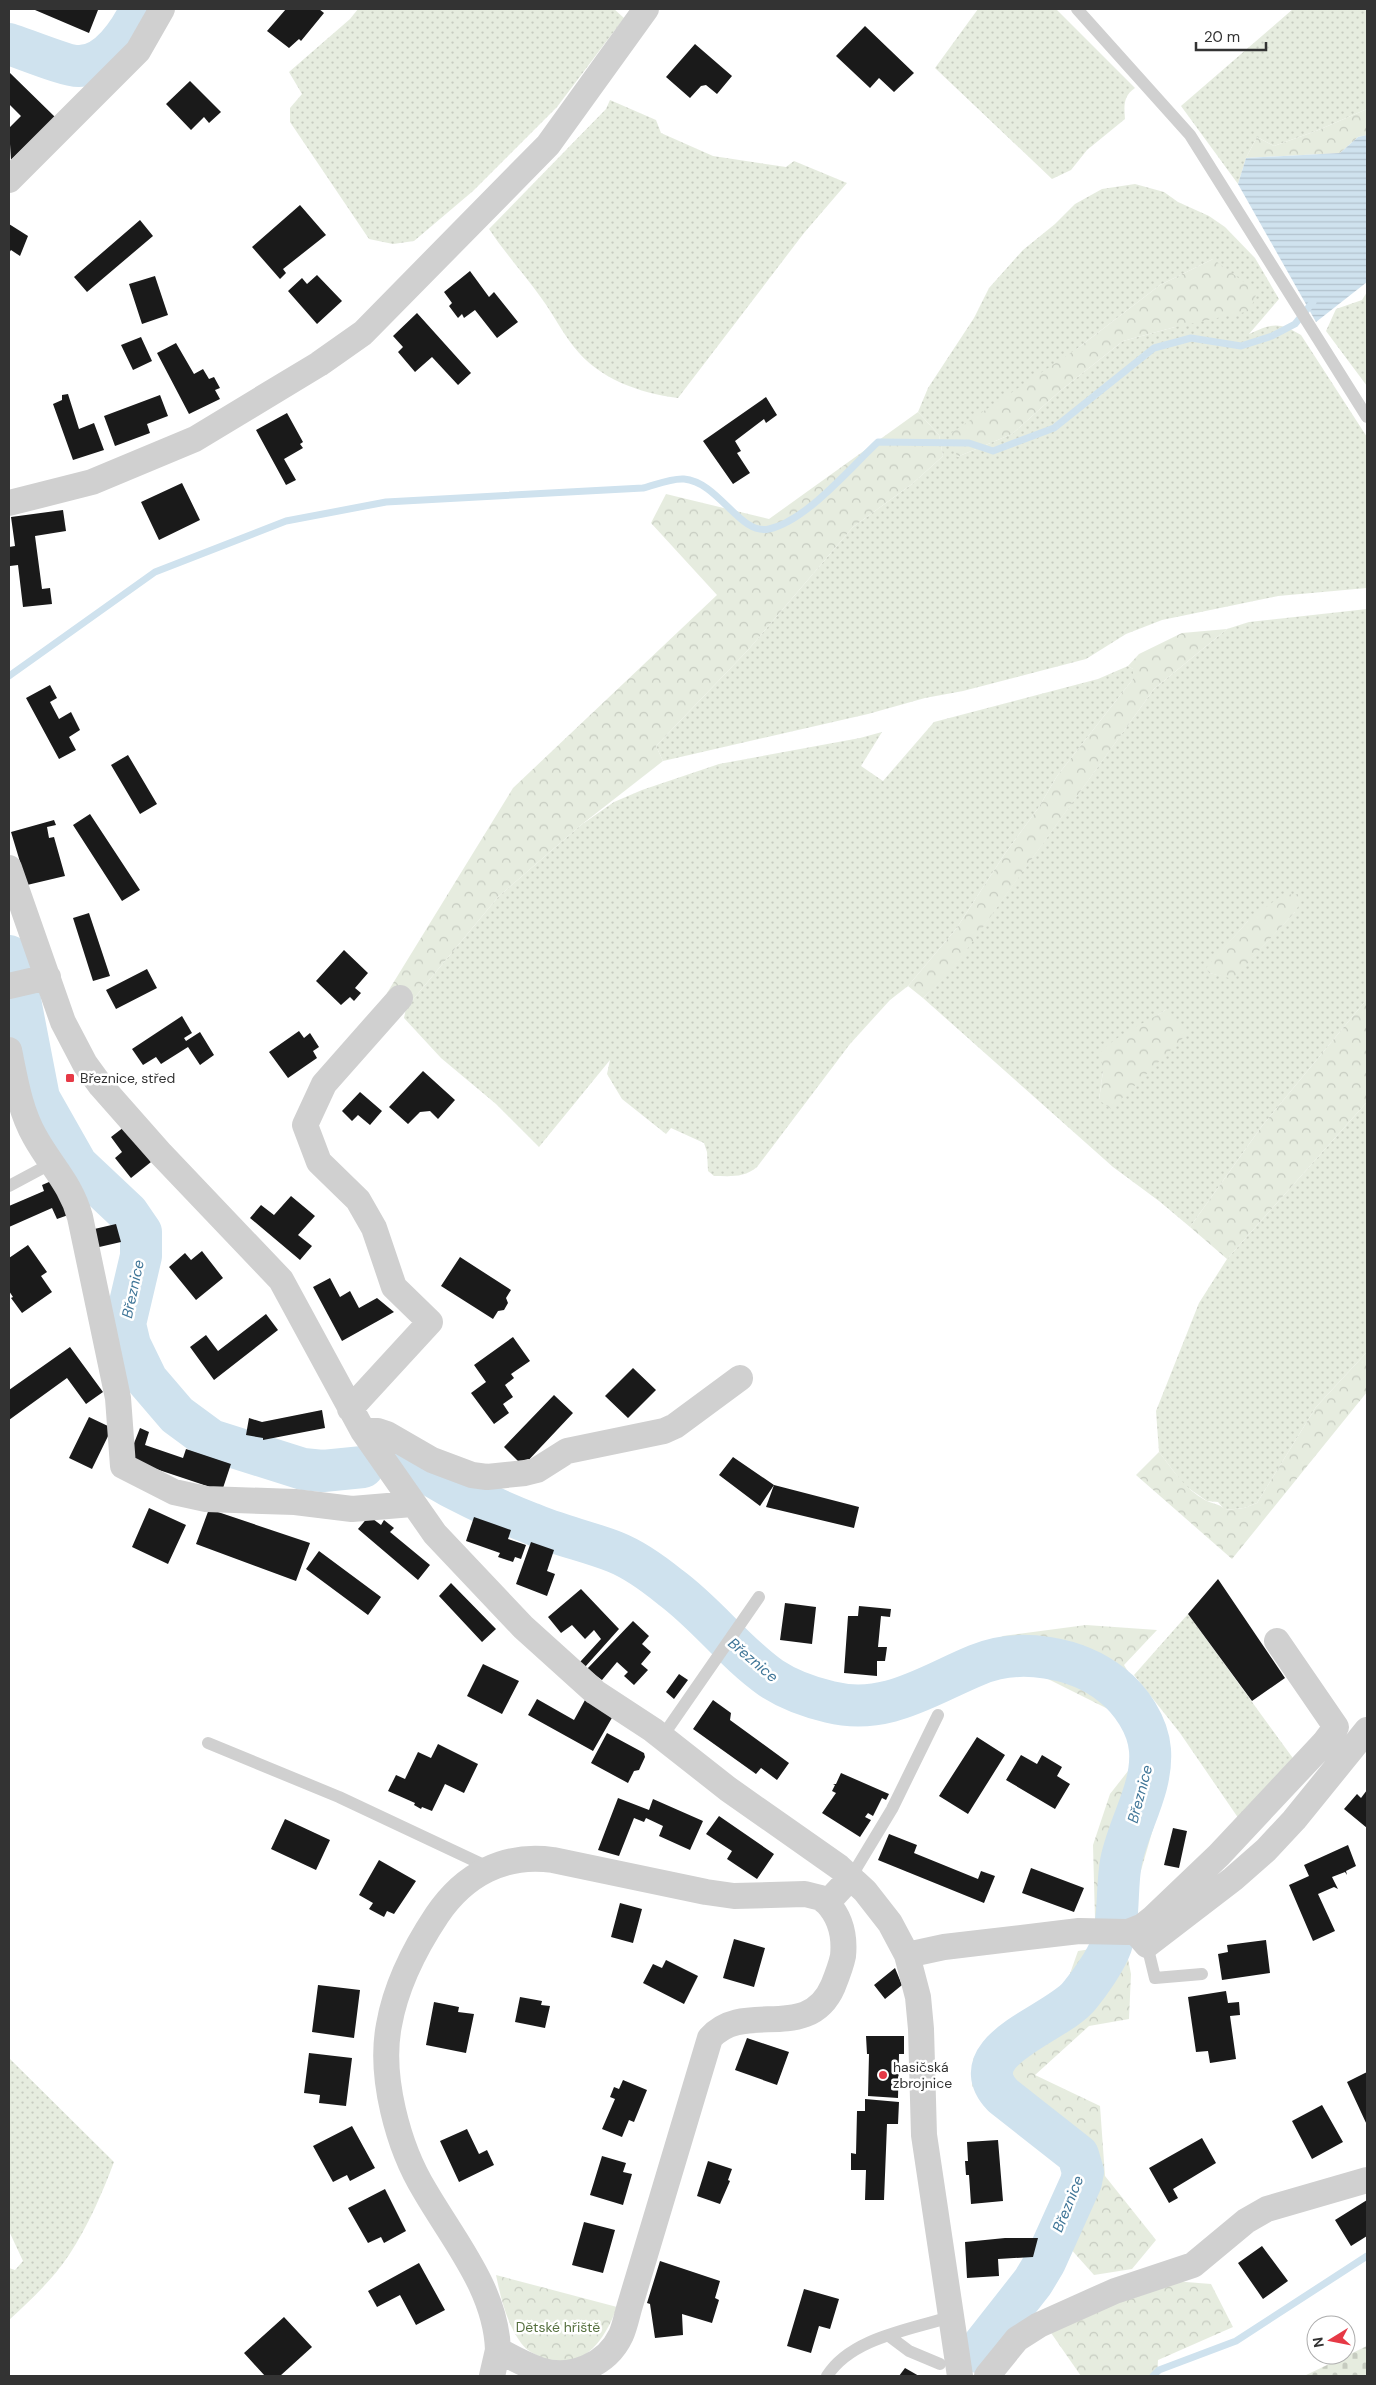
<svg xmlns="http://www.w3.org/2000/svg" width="1376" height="2385" font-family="'DM Sans',sans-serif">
	<defs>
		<pattern id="grass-dots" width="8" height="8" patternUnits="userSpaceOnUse" patternTransform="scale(1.25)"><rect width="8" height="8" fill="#e6ecdf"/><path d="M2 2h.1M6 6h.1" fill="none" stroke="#c6cbc0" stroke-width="1.8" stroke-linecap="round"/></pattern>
		<pattern id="forest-crowns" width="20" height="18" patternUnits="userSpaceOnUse" patternTransform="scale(1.25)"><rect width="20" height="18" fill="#e6ecdf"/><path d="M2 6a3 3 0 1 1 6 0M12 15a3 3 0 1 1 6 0" fill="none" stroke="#c6cbc0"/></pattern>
		<pattern id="cemetery-stones" width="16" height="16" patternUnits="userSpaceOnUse" patternTransform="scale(1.25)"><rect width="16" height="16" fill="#e6ecdf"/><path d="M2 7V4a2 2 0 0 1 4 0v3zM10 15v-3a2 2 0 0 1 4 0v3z" fill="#c6cbc0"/></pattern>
		<pattern id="water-rules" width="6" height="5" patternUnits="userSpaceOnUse" patternTransform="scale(1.25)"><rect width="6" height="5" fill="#cfe2ee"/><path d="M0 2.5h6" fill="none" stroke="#b2c2cd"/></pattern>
	</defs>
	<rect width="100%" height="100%" fill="#fff"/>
	<path fill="url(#grass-dots)" fill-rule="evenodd" d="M358 9H614L624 18 557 107 473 191 414 241 393 244 369 239 290 122V108L302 94 289 72 350 19Z
		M978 9H1056L1135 88C1123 96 1124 106 1125 119L1087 150 1071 170 1052 179 935 68Z
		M1293 9H1367V109L1316 131 1274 146 1257 137 1246 158 1238 184 1181 106Z
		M610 100 656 120 661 133 713 156 786 167 794 161 847 183 804 233 678 398C639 393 599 379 574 347 562 332 553 314 542 299 525 275 505 253 489 229L606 109Z
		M1135 184 1164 192 1178 202 1209 216 1225 227 1255 258 1279 299 1249 334C1272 324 1278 321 1301 335L1367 437V588L1278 596 1162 620 1126 634 1086 659 963 691 925 698 868 714 663 761 656 746 748 650 853 527 912 484 943 456 939 435 918 412 928 388 974 318 989 288 1023 250 1055 224 1075 204 1102 189ZM1213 259 1175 327 1123 341 1060 391 1012 434 957 457 1078 348 1160 285Z
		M1367 292V386L1326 331 1336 309 1362 300Z
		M1367 609V999L1262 1126 1190 1227 1159 1201 1113 1167 923 998 950 972 1154 689 1227 629 1249 622ZM1295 912 1233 978 1209 973 1207 968 1248 921ZM1167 1009 1099 1100 1103 1071 1150 1020Z
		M1128 666 1133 669V679L1057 776 1039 807 1004 855 956 929 908 986 890 1000 850 1044 757 1167C744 1178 731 1176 714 1176L708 1171 707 1152 704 1143 671 1128 666 1134 622 1099 607 1074 610 1060 539 1147 496 1104 441 1058 404 1018 406 1008 498 897 581 825 614 802 642 790 719 764 860 738 882 732 861 766 883 781 934 722 1098 679Z
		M1367 1102V1352L1316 1407 1257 1503 1244 1508 1225 1510 1218 1502 1207 1501 1184 1485 1159 1452 1156 1411 1199 1303 1227 1259Z
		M1188 1614 1295 1761 1241 1822 1180 1733 1134 1675Z
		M9 2058 114 2162C102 2194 88 2226 69 2255 53 2279 30 2301 9 2320V2268L15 2270 23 2261 9 2231Z"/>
	<path fill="url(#forest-crowns)" d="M1367 109V135L1358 137 1340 153 1246 158 1257 137 1274 146 1316 131Z
		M1213 259 1257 292 1250 311 1175 327 1123 341 1060 391 1012 434 957 457 951 433 1078 348 1160 285Z
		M918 412 939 435 943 456 912 484 853 527 748 650 656 746 663 761 581 825 498 897 406 1008 387 993 513 788 717 595 651 523 666 494 769 519Z
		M1227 629 1154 689 950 973 923 998 908 986 956 929 1004 855 1039 807 1057 776 1133 679V669L1128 666 1139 654 1182 633Z
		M1298 894 1302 900 1295 912 1233 979 1209 973 1206 968 1248 921 1282 895Z
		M1367 999V1102L1227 1259 1190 1227 1262 1126Z
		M1167 1009 1188 1033 1111 1109 1099 1100 1103 1071 1100 1053C1118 1033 1144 1024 1167 1009Z
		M1367 1352V1392L1232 1559 1136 1475 1159 1452C1173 1470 1185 1489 1205 1500 1214 1505 1217 1502 1226 1510L1244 1508 1257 1503 1316 1407Z
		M1086 1625 1157 1630 1124 1665 1151 1709 1163 1749 1155 1822 1127 1919H1095L1093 1845 1110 1794 1139 1757 1114 1712 1040 1675 990 1676 983 1648 1003 1636Z
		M1117 1945 1126 1949 1131 1974 1129 2019 1089 2026 1035 2075 1100 2106 1105 2176 1156 2240 1132 2269 1094 2275 1069 2247 1038 2308 1008 2304 1043 2251 1049 2213 1066 2167 972 2086 973 2059 986 2041 1060 2002 1078 1951Z
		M496 2275 617 2307C605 2340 583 2373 543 2358 534 2354 527 2351 521 2343 507 2324 501 2299 496 2275Z
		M1161 2280 1211 2284 1233 2327 1158 2360 1157 2376H1081L1049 2330Z"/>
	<path fill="url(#cemetery-stones)" d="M1367 2346V2376H1304Z"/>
	<path fill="url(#water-rules)" d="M1367 135V282L1316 322 1238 184 1246 158 1340 153 1358 137Z"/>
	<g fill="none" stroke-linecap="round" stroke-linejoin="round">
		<path stroke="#cfe2ee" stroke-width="7" d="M9 676 155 572 286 521 386 502 643 488C655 485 671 478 684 479 719 482 740 536 769 529 806 521 850 468 878 442L969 443 993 451 1054 428 1154 348 1191 338 1241 346 1272 336 1295 324 1313 302
			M1153 2376 1159 2370 1236 2341 1367 2256"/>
		<path stroke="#cfe2ee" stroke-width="42" d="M9 44C22 48 68 67 79 66 108 66 130 32 141 9
			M9 956 15 974 39 1098 77 1165 128 1213 141 1232V1256L125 1324 130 1345 147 1380 177 1415 211 1440 303 1469 323 1471 363 1467
			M395 1462C416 1464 434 1478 453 1488 478 1501 504 1513 530 1523 557 1535 587 1541 615 1552 635 1560 654 1574 670 1587 707 1614 734 1652 771 1678 789 1690 809 1697 830 1702 886 1716 928 1685 977 1665 1019 1647 1077 1657 1112 1685 1131 1700 1148 1725 1150 1750 1153 1789 1128 1825 1121 1862 1116 1889 1120 1920 1111 1946 1106 1960 1090 1983 1080 1995 1058 2024 959 2050 1003 2096L1078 2155 1083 2172 1081 2182 1045 2262 1033 2282 978 2352"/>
	</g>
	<path fill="#1a1a1a" d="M36 9H95L98 10 89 33 35 10Z
		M286 9H319L324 13 301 41 299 39 289 48 267 31Z
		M865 26 914 73 894 92 879 78 870 88 836 56Z
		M695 44 732 76 717 94 706 85 701 86 690 98 666 77Z
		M9 72 55 117 11 160 9 128 21 116 9 104Z
		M190 81 221 112 209 123 204 117 191 130 166 104Z
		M300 205 326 235 283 269 286 273 280 279 252 247Z
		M140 220 153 236 87 292 74 277Z
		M9 224 28 236 20 256 11 250 9 253Z
		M470 271 489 297 494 292 518 322 497 338 475 310 464 318 462 314 458 318 449 306 452 303 444 292Z
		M317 275 342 301 317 324 288 291 302 278 307 284Z
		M155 276 168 315 142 324 129 284Z
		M417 313 471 373 458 385 432 357 415 372 398 352 403 347 393 336Z
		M141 337 152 361 133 370 121 345Z
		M176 343 194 374 203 369 209 379 214 377 220 388 215 390 220 399 189 414 157 353Z
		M68 394 79 429 94 423 104 450 73 460 53 404 62 400V395Z
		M160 395 168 416 147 424 150 433 115 446 104 416Z
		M766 397 777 415 766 423 764 419 735 441 741 451 737 453 750 473 733 484 703 441Z
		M287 413 303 442 300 444 303 448 284 459 296 480 286 485 256 430Z
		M182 483 200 520 159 540 141 502Z
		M63 510 66 531 35 536 42 589 50 588 52 604 23 607 18 565 10 566 9 547 15 546 11 517Z
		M50 685 57 698 50 702 59 719 71 712 80 730 69 737 76 750 59 759 26 698Z
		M128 755 157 804 140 814 111 765Z
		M90 814 140 890 122 901 73 825Z
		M54 820 56 825 47 827 49 838 54 837 65 876 27 885 11 832Z
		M89 913 110 976 93 981 73 918Z
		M344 950 368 973 355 988 361 993 354 1001 350 997 341 1005 316 981Z
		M147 969 157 988 116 1009 106 990Z
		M182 1016 192 1033 184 1038 186 1041 200 1032 214 1055 200 1065 188 1047 161 1064 156 1057 143 1065 132 1049Z
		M299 1031 304 1038 310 1033 319 1047 313 1051 317 1058 288 1078 269 1052Z
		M423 1071 455 1100 438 1119 430 1111 420 1112 408 1124 389 1107Z
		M360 1092 382 1111 370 1125 358 1115 352 1121 342 1111Z
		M124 1127 151 1162 131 1178 115 1158 122 1152 111 1137Z
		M56 1179 71 1214 57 1219 52 1208 9 1227V1206L44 1191 42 1185Z
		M291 1196 315 1216 298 1235 312 1246 300 1260 250 1218 261 1205 274 1215Z
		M116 1224 121 1242 95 1248 90 1230Z
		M28 1245 47 1272 41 1276 52 1292 22 1313 11 1298 13 1297 9 1291V1258Z
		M202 1251 223 1278 196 1300 169 1267 185 1253 191 1260Z
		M460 1257 511 1290 506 1298 508 1303 504 1310 498 1311 493 1319 441 1286Z
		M330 1278 340 1297 350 1291 359 1308 377 1298 394 1312 342 1341 313 1287Z
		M266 1314 278 1330 214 1380 190 1347 206 1335 218 1351Z
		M513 1337 530 1361 511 1374 514 1378 505 1385 513 1397 503 1404 509 1413 494 1424 471 1393 486 1382 474 1365Z
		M70 1347 103 1392 86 1404 67 1378 9 1420V1390Z
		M633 1368 656 1390 628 1418 605 1396Z
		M554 1395 573 1413 523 1466 504 1447Z
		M322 1410 325 1428 263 1440V1438L246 1435 249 1418 262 1422Z
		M89 1417 110 1427 111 1430 92 1469 69 1458Z
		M140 1428 149 1432 145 1445 183 1458 186 1449 231 1464 222 1491 132 1461 129 1456Z
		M733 1457 774 1485 859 1507 854 1528 766 1507 774 1485 760 1506 719 1475Z
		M149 1508 186 1525 168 1564 132 1547Z
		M209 1509 310 1543 296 1581 196 1544Z
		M369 1516 381 1525 384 1520 394 1528 390 1532 430 1565 418 1580 358 1529Z
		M474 1517 511 1530 508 1539 526 1545 521 1559 515 1557 513 1562 498 1557 500 1553 466 1541Z
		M531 1542 554 1550 547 1571 555 1574 547 1596 516 1584Z
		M319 1551 381 1597 368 1615 306 1569Z
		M1218 1579 1285 1678 1252 1701 1188 1614Z
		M451 1583 496 1629 482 1642 439 1596Z
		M581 1589 619 1629 585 1667 580 1662 601 1639 594 1630 585 1639 572 1625 561 1633 548 1617Z
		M785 1603 816 1607 812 1644 780 1640Z
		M859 1606 891 1609 890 1617 881 1616 878 1647H887L885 1661H877V1676L844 1673 848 1616H858Z
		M633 1621 649 1636 642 1644 651 1652 641 1664 648 1670 634 1685 624 1676 628 1672 617 1662 602 1680 587 1669Z
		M483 1664 519 1681 502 1714 467 1696Z
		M679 1674 688 1680 674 1699 666 1692Z
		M537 1699 574 1720 585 1700 613 1716 593 1751 528 1715Z
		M713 1700 731 1713 730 1720 789 1763 777 1780 761 1768 756 1774 693 1729Z
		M607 1733 644 1753 645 1757 639 1770 634 1771 628 1783 591 1763Z
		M977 1737 1005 1755 968 1814 939 1796Z
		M438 1744 478 1764 464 1793 445 1784 432 1811 422 1807 421 1809 414 1805 415 1803 388 1791 396 1775 405 1779 418 1752 431 1758Z
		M1021 1755 1037 1764 1042 1755 1062 1767 1057 1776 1070 1784 1055 1809 1006 1780Z
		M841 1773 889 1794 886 1800 882 1798 873 1816 868 1813 865 1817 871 1820 860 1837 822 1813 836 1793 832 1791 835 1785 833 1784H836Z
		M1367 1790V1828L1344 1809 1357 1794 1361 1798Z
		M618 1798 649 1810 653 1799 703 1821 690 1850 659 1836 663 1826 646 1818 644 1822 634 1818 619 1856 598 1850Z
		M719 1816 774 1854 757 1879 727 1859 732 1851 706 1834Z
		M285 1819 330 1840 316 1870 271 1849Z
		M1173 1828 1187 1831 1179 1868 1164 1865Z
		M889 1834 917 1845 914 1853 978 1879 981 1871 995 1876 984 1903 878 1860Z
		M1348 1845 1356 1866 1346 1871 1347 1875 1345 1872 1332 1877 1338 1889 1334 1887 1318 1894 1335 1931 1313 1941 1289 1885 1309 1876 1304 1865Z
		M379 1860 416 1881 394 1914 387 1911 384 1917 369 1909 373 1903 359 1895Z
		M1031 1868 1084 1888 1074 1912 1022 1893Z
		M620 1903 642 1909 633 1943 611 1937Z
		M734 1939 765 1948 754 1987 723 1978Z
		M1266 1940 1270 1973 1222 1980 1218 1954 1228 1952 1227 1945Z
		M666 1960 698 1976 684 2004 643 1983 653 1964 662 1968Z
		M895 1968 902 1985 885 1999 874 1985Z
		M318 1985 360 1990 354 2038 312 2032Z
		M1226 1991 1228 2003 1239 2002 1240 2015 1230 2016 1236 2059 1210 2063 1208 2051 1196 2052 1188 1997Z
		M520 1997 542 2001 541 2005 550 2006 545 2028 515 2022Z
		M434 2002 459 2007 458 2012 474 2014 466 2053 426 2045Z
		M866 2036H904V2054H899L898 2098 868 2096 869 2054H867Z
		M747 2038 789 2052 777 2085 735 2070Z
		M309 2053 352 2058 346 2106 319 2103 320 2095 304 2093Z
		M1367 2072V2125L1347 2082Z
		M623 2080 647 2090 634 2122 629 2120 622 2137 602 2129 615 2099 610 2097 614 2087 619 2089Z
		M865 2099 899 2102 898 2124H887L884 2200H865L866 2170H851V2153L856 2154 857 2111H865Z
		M1322 2105 1343 2142 1312 2159 1292 2121Z
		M352 2126 375 2168 350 2181 347 2175 333 2182 313 2146Z
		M467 2129 479 2154 487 2150 494 2165 459 2182 440 2141Z
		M1202 2138 1216 2163 1173 2189 1178 2198 1169 2203 1149 2168Z
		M998 2140 1003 2201 971 2204 969 2175H966L965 2161H968L967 2142Z
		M602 2156 626 2163 623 2172 632 2174 623 2205 590 2195Z
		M708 2161 732 2169 728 2180 730 2181 720 2204 697 2196Z
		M385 2189 406 2231 384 2243 381 2237 368 2243 348 2208Z
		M1367 2200V2236L1351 2246 1335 2220Z
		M584 2222 615 2230 603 2273 572 2265Z
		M1005 2238H1038L1033 2257 998 2259 999 2276 967 2278 965 2242Z
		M1262 2246 1288 2281 1263 2299 1238 2263Z
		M660 2261 720 2281 715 2298 719 2300 712 2323 682 2314 683 2335 655 2338 650 2304 647 2303Z
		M419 2263 445 2310 416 2325 400 2295 377 2307 368 2291Z
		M804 2289 839 2299 830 2329 819 2326 811 2353 787 2346Z
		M284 2317 312 2347 280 2376H265L244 2353Z
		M905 2368 919 2376H899Z"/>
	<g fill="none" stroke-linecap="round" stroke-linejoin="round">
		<path stroke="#d0d0d0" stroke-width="12" d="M1077 9 1190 135 1367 417
			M9 1186 52 1163
			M662 1737 759 1597
			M208 1743 339 1797 490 1868
			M851 1877 892 1809 938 1715
			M1147 1945 1155 1978 1202 1974
			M889 2336 909 2351 940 2364
			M827 2376C851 2338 909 2330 950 2317"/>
		<path stroke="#d0d0d0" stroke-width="26" d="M9 180 138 51 162 9
			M9 503 92 482 195 439 319 364 363 333 548 145 646 9
			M9 868 63 1022 85 1064 101 1086 161 1154 281 1280 363 1431 435 1534 523 1627 595 1692 653 1730 728 1789 839 1867 865 1891 890 1923 907 1955 918 1997 921 2029 924 2135 960 2376
			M9 986 48 977
			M9 1050C15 1079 20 1111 35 1137 51 1166 71 1184 80 1217L118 1398 123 1466 174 1492 206 1499 295 1502 352 1509 412 1504
			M350 1409 430 1322 394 1287 374 1228 358 1200 319 1162 305 1125 324 1084 400 998
			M363 1431H378L387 1434 432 1460 472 1475 487 1477 525 1473 537 1470 567 1451 664 1431 675 1426 740 1378
			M1134 1930 1147 1945 1233 1879 1266 1850 1294 1820 1367 1730
			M907 1955 944 1947 1079 1931 1128 1932 1143 1926 1153 1918 1219 1855 1324 1743 1336 1727 1277 1641
			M498 2350C496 2290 454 2241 425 2191 398 2147 379 2076 389 2025 396 1985 415 1948 437 1915 464 1875 504 1853 553 1860L706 1892 734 1896 805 1894 821 1898 827 1903 851 1877
			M492 2376 498 2350C511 2357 525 2365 540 2370 571 2380 607 2365 621 2335 625 2326 627 2315 630 2305L710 2038C744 1999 808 2044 833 1986 837 1976 841 1966 843 1956 845 1936 841 1918 827 1903
			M987 2376 1017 2339 1039 2325 1115 2291 1193 2265 1246 2221 1267 2209 1367 2180"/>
	</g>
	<g fill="#e63946" stroke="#fff" stroke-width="2">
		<rect x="65" y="1073" width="10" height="10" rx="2.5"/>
		<circle cx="883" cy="2075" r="5"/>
	</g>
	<g text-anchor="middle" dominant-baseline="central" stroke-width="5" stroke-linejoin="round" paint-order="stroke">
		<g font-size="14" fill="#333" stroke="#fff" text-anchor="start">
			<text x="80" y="1078">Březnice, střed</text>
			<text x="893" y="2067">hasičská<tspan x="893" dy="16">zbrojnice</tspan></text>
		</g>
		<g font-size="14" fill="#56703f" stroke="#fff">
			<text x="558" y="2327">Dětské hřiště</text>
		</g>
		<g font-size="15" font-style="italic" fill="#3f7597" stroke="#fff">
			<text transform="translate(133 1289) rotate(-78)">Březnice</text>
			<text transform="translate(753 1660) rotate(40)">Březnice</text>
			<text transform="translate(1140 1794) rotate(-75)">Březnice</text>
			<text transform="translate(1068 2204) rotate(-68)">Březnice</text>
		</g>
	</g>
	<rect width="1376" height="2385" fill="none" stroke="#333333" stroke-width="20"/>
	<g transform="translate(1331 2340) rotate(260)"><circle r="24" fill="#ffffff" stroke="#adadad"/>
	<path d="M0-4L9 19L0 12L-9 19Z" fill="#e63946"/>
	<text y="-8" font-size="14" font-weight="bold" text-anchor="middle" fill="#333333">N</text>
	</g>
	<path d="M1196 42v8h70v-8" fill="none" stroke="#333333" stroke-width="2.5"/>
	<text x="1204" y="42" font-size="15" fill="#333333" stroke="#ffffff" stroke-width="4" paint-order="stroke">20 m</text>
</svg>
